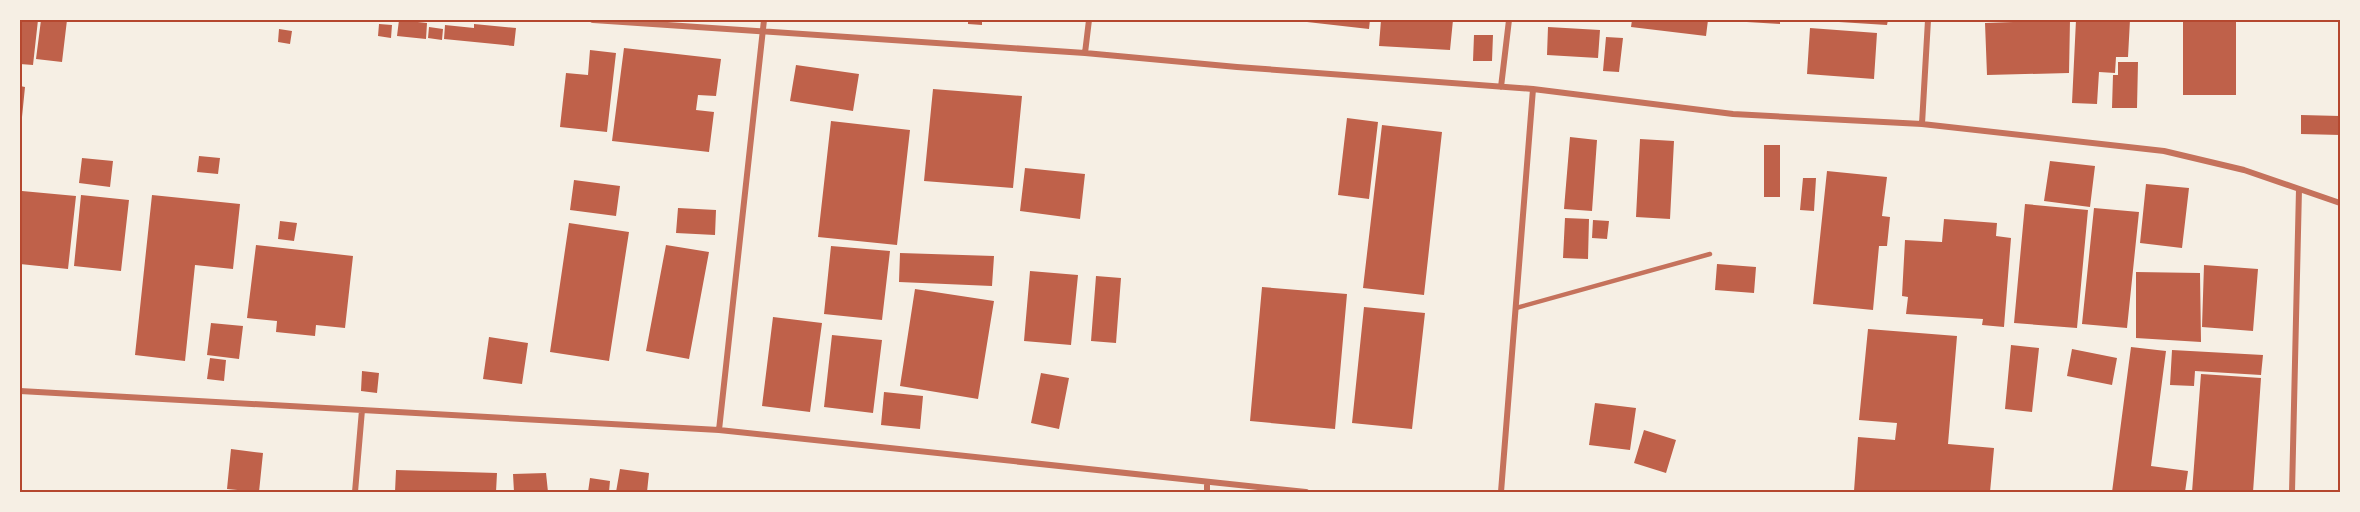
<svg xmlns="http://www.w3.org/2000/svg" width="2360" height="512" font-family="Commissioner,sans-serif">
	<rect width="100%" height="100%" fill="#f6efe4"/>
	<path fill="#bf614a" d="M20 20H38L33 65 20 64Z
		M41 20H67L62 62 36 59Z
		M399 20 427 23 426 39 397 36Z
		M968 20H982V25L968 24Z
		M1308 20H1370L1369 29 1307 22Z
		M1381 20H1453L1450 50 1379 46Z
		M1632 20H1708L1706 36 1631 27Z
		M1730 20H1780V24L1730 21Z
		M1823 20H1888L1887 25 1823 21Z
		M2070 20 2069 73 1987 75 1985 23Z
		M2076 20H2130L2128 57H2116L2115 73 2099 72 2097 104 2072 103Z
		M2183 22H2236V95H2183Z
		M379 24 392 25 391 38 378 36Z
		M474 24 516 28 514 46 444 39 445 25 474 28Z
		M429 27 443 29 442 40 428 38Z
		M1548 27 1600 30 1598 58 1547 55Z
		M1810 28 1877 33 1874 79 1807 74Z
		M279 29 292 31 290 44 278 42Z
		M1474 35H1493L1492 61H1473Z
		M1606 37 1623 38 1619 72 1603 71Z
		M624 48 721 59 716 96 698 95 696 110 714 112 709 152 612 141Z
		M590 50 616 53 607 132 560 127 566 73 588 75Z
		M2118 62H2138L2137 108H2112L2113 75H2118Z
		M796 65 859 74 853 111 790 101Z
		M20 86 25 87 21 127H20Z
		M933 89 1022 96 1013 188 924 181Z
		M2301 115 2340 116V135L2301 134Z
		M1347 118 1378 122 1369 199 1338 195Z
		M831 121 910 130 897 245 818 237Z
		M1382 125 1442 132 1424 295 1363 288Z
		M1570 137 1597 140 1592 211 1564 209Z
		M1640 139 1674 141 1670 219 1636 217Z
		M1764 145H1780V197H1764Z
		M199 156 220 158 218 174 197 172Z
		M82 158 113 161 110 187 79 183Z
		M2050 161 2095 166 2090 207 2044 201Z
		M1025 168 1085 174 1080 219 1020 211Z
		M1827 171 1887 177 1882 216 1890 217 1887 246H1879L1873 310 1813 304Z
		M1803 178H1816L1814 211 1800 210Z
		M574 180 620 186 616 216 570 210Z
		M2146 184 2189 188 2182 248 2140 243Z
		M22 191 76 196 68 269 20 264V216Z
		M81 195 129 200 121 271 74 266Z
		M152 195 240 204 233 269 195 265 185 361 135 355Z
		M2025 204 2088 210 2077 328 2014 323Z
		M678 208 716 210 715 235 676 233Z
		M2094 208 2139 212 2127 328 2082 324Z
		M1565 218 1589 219 1588 259 1563 258Z
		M1944 219 1997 223 1996 236 2011 238 2004 327 1982 325 1983 319 1906 314 1908 297 1902 296 1905 240 1942 242Z
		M1593 220 1609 221 1607 239 1592 238Z
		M280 221 297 223 294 241 278 239Z
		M569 223 629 232 609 361 550 352Z
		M256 245 353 256 345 328 316 325 315 336 276 332 277 321 247 318Z
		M666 245 709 252 689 359 646 351Z
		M831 246 890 251 882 320 824 314Z
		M900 253 994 256 992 286 899 282Z
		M1717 264 1756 267 1754 293 1715 290Z
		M2204 265 2258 269 2253 331 2202 327Z
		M1030 271 1078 275 1071 345 1024 341Z
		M2136 272 2200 273 2201 342 2136 338Z
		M1096 276 1121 278 1116 343 1091 341Z
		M1262 287 1347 294 1335 429 1250 421Z
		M915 289 994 301 978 399 900 386Z
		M1364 307 1425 313 1412 429 1352 423Z
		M773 317 822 323 810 412 762 406Z
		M211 323 243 326 239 359 207 355Z
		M1868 329 1957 336 1948 444 1994 448 1990 492 1854 491 1858 437 1895 440 1897 423 1859 420Z
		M832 335 882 340 873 413 824 407Z
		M489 337 528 343 522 384 483 379Z
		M2011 345 2039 348 2032 412 2005 409Z
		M2131 347 2166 351 2151 466 2188 471 2185 492H2112Z
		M2072 349 2117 358 2112 385 2067 376Z
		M2172 350 2263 355 2261 375 2195 371 2194 386 2170 385Z
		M210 358 226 360 224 381 207 379Z
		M362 371 379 373 377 393 361 391Z
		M1041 373 1069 378 1059 429 1031 423Z
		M2201 374 2261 378 2253 492H2192Z
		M884 392 923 396 920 429 881 425Z
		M1595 403 1636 408 1630 450 1589 445Z
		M1644 430 1676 440 1666 473 1634 463Z
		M231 449 263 453 259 492 227 489Z
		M620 469 649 473 647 492H616Z
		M396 470 497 473 496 492H395Z
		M546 473 548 492H514L513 474Z
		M590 478 610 481 609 492H588Z"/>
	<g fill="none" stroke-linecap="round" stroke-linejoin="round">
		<path stroke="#c5725c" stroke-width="4.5" d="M1516 308 1710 254"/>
		<path stroke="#c5725c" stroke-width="6" d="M593 20 1085 53 1237 67 1533 89 1733 114 1922 124 2164 151 2244 170 2340 203
			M1085 53 1089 20
			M1501 87 1509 20
			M1922 124 1928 20
			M20 391 719 430 1306 492
			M719 430 764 20
			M355 492 362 410
			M1207 492V483
			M1501 492 1533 89
			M2292 492 2299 189"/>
	</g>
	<rect width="2360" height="512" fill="none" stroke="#f6efe4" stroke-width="42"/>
	<rect x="21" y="21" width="2318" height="470" fill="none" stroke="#b5482f" stroke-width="2"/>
</svg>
